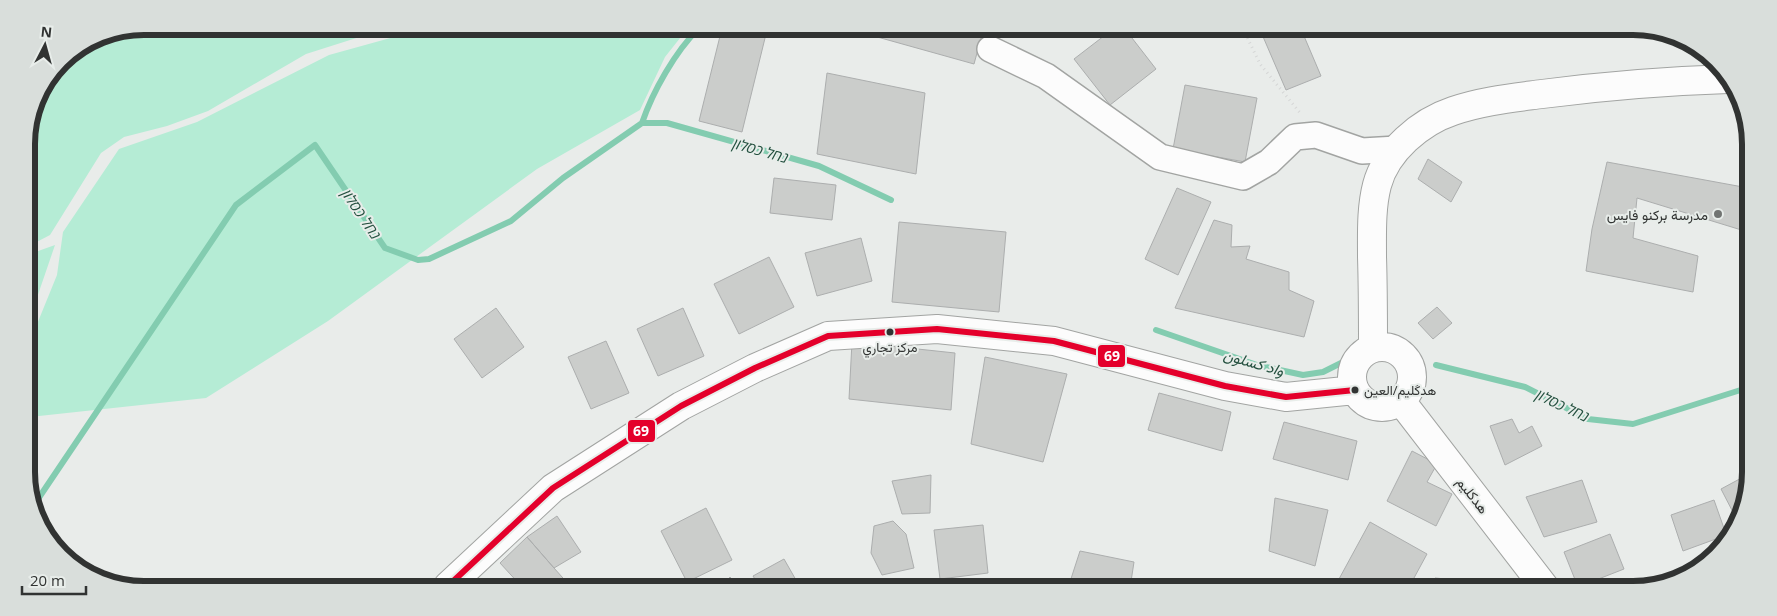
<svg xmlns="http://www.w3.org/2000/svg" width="1777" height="616" font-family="'Open Sans',Vazirmatn,Heebo,sans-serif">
	<rect width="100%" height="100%" fill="#e9ecea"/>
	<path fill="#b5ecd5" d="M144 26 391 27 306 54 208 111 167 126 124 137 101 153 50 235 27 247 26 137 38 92 61 61 99 35Z
		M430 27 688 28 665 57 640 110 537 169 328 321 206 398 39 416 28 415V335L33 334 57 275 63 232 119 149 197 122 329 55Z
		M55 245 30 318 27 319V255Z"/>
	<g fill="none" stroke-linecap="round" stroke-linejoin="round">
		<path stroke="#83ccb0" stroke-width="6" d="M642 123C653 91 675 52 699 28
			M1156 330 1257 365 1303 375 1323 372 1353 357
			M1436 365 1525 387 1588 419 1633 424 1747 388
			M34 505 236 205 315 145 385 248 418 260 429 259 511 221 563 178 642 123H667L819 166 891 200"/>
	</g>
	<path fill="#cbcdcb" stroke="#acaeae" d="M722 28H741L766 34 742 132 699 121Z
		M864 28H972L983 31 974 64 863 33Z
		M1113 29H1125L1156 69 1110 105 1074 59Z
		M1268 29H1301L1321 76 1286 90 1261 32Z
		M827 73 925 93 916 174 817 154Z
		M1185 85 1257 98 1245 162 1173 149Z
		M1428 159 1462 182 1451 202 1418 179Z
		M1607 162 1743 187 1748 176V232L1637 198 1633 238 1698 256 1693 292 1586 271 1592 229Z
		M774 178 836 185 832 220 770 213Z
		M1177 188 1211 202 1178 275 1145 259Z
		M1214 220 1232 225 1231 247 1250 246 1246 259 1289 272V290L1314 301 1304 337 1175 308Z
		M899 222 1006 232 999 312 892 302Z
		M861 238 872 281 817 296 805 253Z
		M769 257 794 307 739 334 714 284Z
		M1437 307 1452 323 1433 339 1418 323Z
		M496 308 524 347 482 378 454 339Z
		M683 308 704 356 658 376 637 329Z
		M606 341 629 393 591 409 568 357Z
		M852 342 955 353 951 410 849 399Z
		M985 357 1067 374 1043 462 971 444Z
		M1159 393 1231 412 1222 451 1148 430Z
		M1512 419 1519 433 1532 426 1542 446 1505 465 1490 426Z
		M1284 422 1357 441 1348 480 1273 459Z
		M1412 451 1437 464 1427 482 1452 494 1436 526 1387 501Z
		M931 475 930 513 902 514 892 481Z
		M1747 475V503L1736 518 1721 489Z
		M1582 480 1597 522 1544 537 1526 497Z
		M1275 498 1328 510 1315 566 1269 551Z
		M1714 500 1726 534 1724 536 1683 551 1671 515Z
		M706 508 732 560 687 582 661 531Z
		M557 516 581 552 554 568 527 537Z
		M893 521 906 534 914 568 882 575 871 553 874 526Z
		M1370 522 1427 554 1408 589H1356L1339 579Z
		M983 525 988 573 940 579 934 530Z
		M1610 534 1624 569 1578 587 1564 552Z
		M527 537 554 568 571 587H522L500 563Z
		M1080 551 1134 562 1130 588H1068Z
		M784 559 800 587H760L753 576Z
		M730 577 740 587H720Z
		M1435 578 1510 585 1509 589H1432Z"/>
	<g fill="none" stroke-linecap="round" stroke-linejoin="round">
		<defs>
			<path id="street" d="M990 49 1046 76 1160 157 1243 177 1269 162 1295 137 1316 135 1362 151 1397 149"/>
			<path id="secondary" d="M1352 377a30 30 0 1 1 60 0a30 30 0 1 1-60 0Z
				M1373 348C1373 317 1373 287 1372 257 1372 233 1371 208 1377 185 1386 151 1420 122 1453 111 1482 101 1512 98 1542 94 1604 86 1665 81 1728 79
				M1401 401 1546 589
				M448 586 553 488 681 406 755 368 828 336 937 329 1054 341 1225 386 1286 397 1355 390"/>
		</defs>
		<use href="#street" stroke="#a2a4a2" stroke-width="28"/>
		<use href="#secondary" stroke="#a2a4a2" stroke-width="30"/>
		<path stroke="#d5d6d6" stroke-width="3" stroke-dasharray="1 4" stroke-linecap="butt" d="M1243 29 1260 64 1301 114"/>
		<use href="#street" stroke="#fcfcfc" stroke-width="25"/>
		<use href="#secondary" stroke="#fcfcfc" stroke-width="28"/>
		<defs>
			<path id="bus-1" d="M448 586 553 488 681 406 755 368 828 336 937 329 1054 341 1225 386 1286 397 1355 390"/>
		</defs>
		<use href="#bus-1" stroke="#e8edea" stroke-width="10"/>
		<use href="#bus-1" stroke="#e4002b" stroke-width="6"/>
	</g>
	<circle fill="#717472" stroke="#e8edea" stroke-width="2" cx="1718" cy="214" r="5"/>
	<g fill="#313332" stroke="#e8edea" stroke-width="2">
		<circle cx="890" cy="332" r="4.5"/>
		<circle cx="1355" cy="390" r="4.5"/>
	</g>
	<g text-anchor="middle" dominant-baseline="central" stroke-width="4" stroke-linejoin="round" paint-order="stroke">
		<g font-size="13" fill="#313332" stroke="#e8edea">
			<text x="890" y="347">مركز تجاري</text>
			<text x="1364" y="390" text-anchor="start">هدكَليم/العين</text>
		</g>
		<g font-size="14" fill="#313332" stroke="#e8edea" text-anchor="end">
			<text x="1708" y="214">مدرسة بركنو فايس</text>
		</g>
		<g font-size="14" fill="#313332" stroke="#e8edea">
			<text transform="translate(1473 495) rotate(52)">هدكليم</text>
		</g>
		<g font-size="15" font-style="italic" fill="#24503f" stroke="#e8edea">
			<text transform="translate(761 150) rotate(16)">נחל כסלון</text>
			<text transform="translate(362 214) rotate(56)">נחל כסלון</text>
			<text transform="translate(1254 362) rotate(16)">واد كسلون</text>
			<text transform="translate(1563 405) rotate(25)">נחל כסלון</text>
		</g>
	</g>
	<path d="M0 0H1777V616H0ZM144 35H1633A109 109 0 0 1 1742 144V472A109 109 0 0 1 1633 581H144A109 109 0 0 1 35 472V144A109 109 0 0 1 144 35Z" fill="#d9dedb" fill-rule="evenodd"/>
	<path fill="none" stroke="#313332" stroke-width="6" d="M144 35H1633A109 109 0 0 1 1742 144V472A109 109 0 0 1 1633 581H144A109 109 0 0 1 35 472V144A109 109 0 0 1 144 35Z"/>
	<g stroke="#e8edea" stroke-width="2">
		<rect x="1097" y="344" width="29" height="24" rx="5" fill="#e4002b"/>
		<rect x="627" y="419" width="29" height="24" rx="5" fill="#e4002b"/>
	</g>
	<g font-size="14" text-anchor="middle" font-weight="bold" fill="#fff">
		<text x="1112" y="361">69</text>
		<text x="641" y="436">69</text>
	</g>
	<g transform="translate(45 45) rotate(6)" stroke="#e8edea" stroke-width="4" paint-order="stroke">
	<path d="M0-4L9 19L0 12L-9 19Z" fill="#313332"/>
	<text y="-8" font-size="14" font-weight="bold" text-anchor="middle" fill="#313332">N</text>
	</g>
	<path d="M22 586v8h64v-8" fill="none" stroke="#313332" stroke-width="2.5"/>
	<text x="30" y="586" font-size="15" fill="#313332" stroke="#e8edea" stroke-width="4" paint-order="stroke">20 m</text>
</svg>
